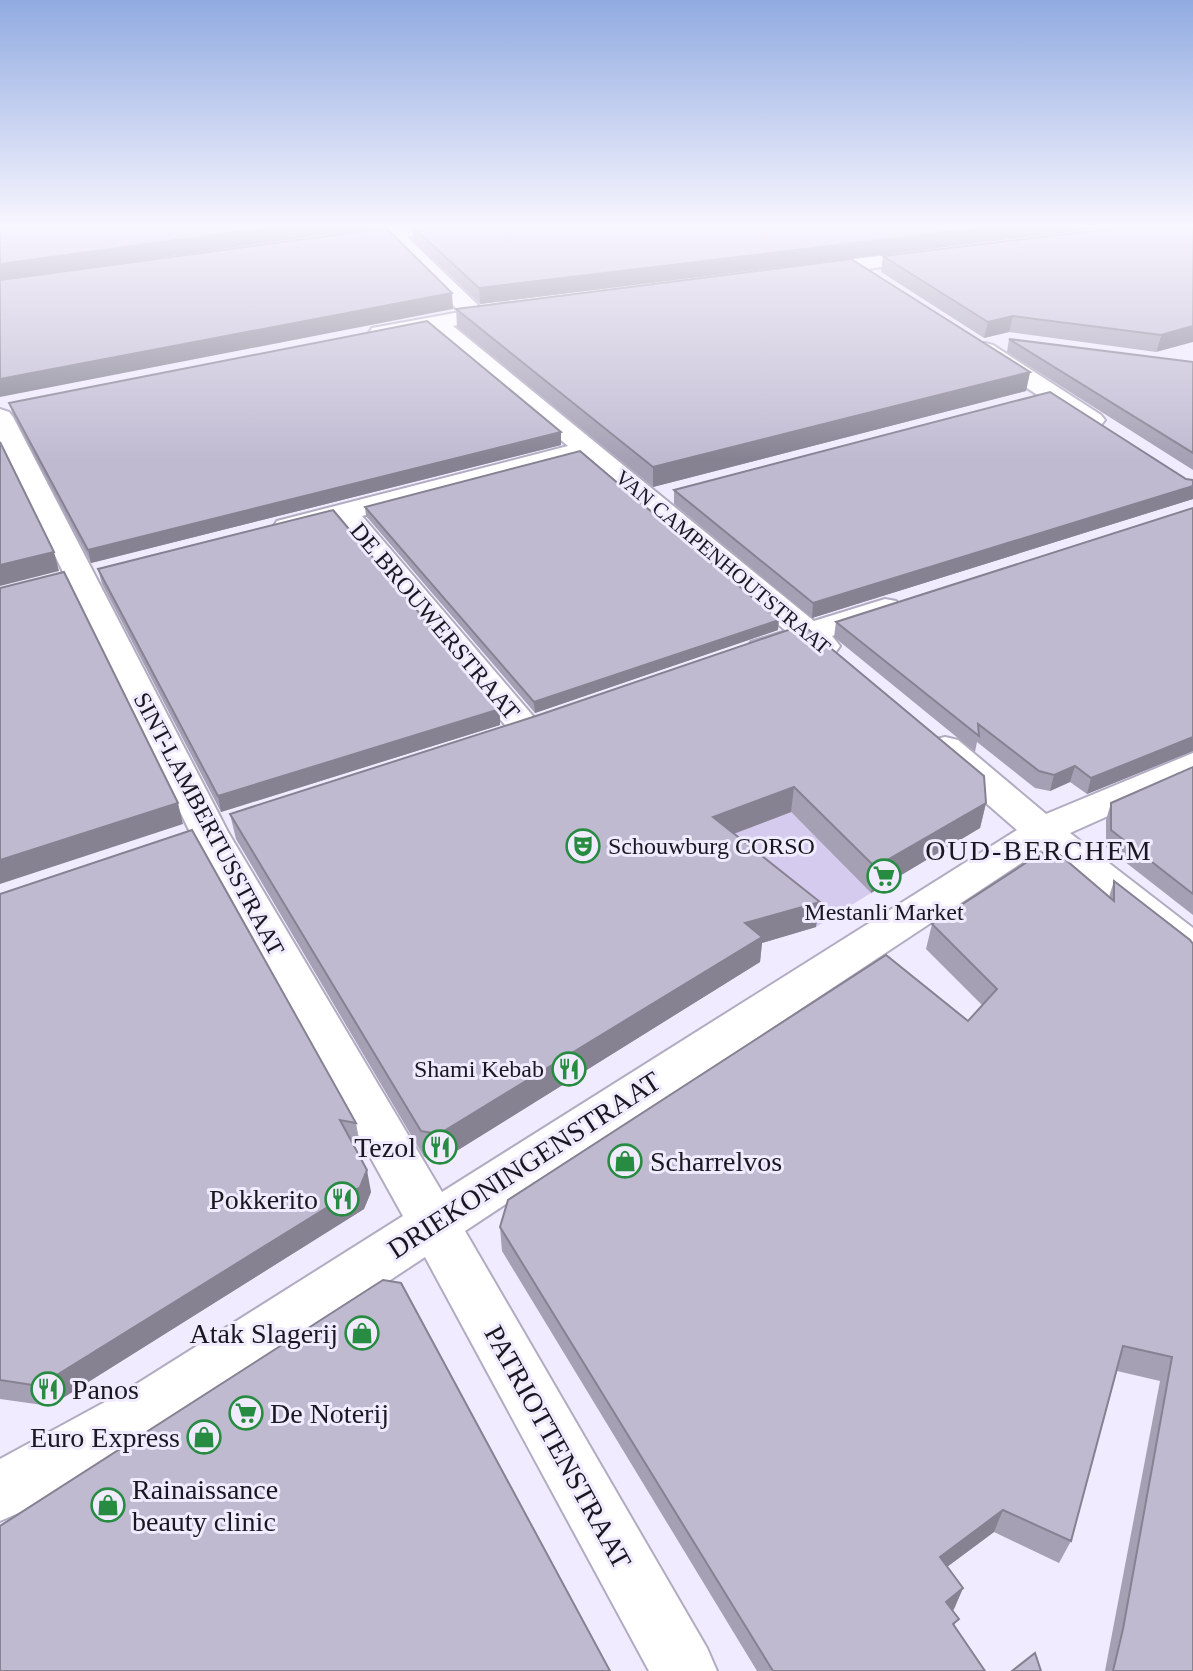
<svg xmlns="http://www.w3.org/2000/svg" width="1193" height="1671" font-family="'Times New Roman',serif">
	<rect width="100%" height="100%" fill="#f0ebfe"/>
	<path fill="#d5cbef" d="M758 779 871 893 816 927 749 872 720 839Z"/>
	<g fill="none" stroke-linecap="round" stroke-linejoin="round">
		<defs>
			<path id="street" d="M374 226H459L457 230 450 232 407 237 481 308 507 303 515 305 518 310 515 315 453 326 814 621 885 599 896 601 901 608 896 615 832 636 840 646 835 653C822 656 815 655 804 646L763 659 751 656 747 649 751 642 786 631 582 458 362 516 545 730 539 737 527 741 515 737 337 523 287 536 277 533 273 527 277 521 568 446 431 330 380 340 372 338 369 333 372 328 460 312 387 240 338 246 328 240 338 234 377 229Z
				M934 249 941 251 944 255 941 259 809 277 802 275 799 271 802 267 809 265Z
				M985 343 993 345 1101 415 1105 420 1101 425 1092 428 1083 425 977 355 974 350 977 345Z
				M0 409 9 412 13 417 228 832 442 1192 1017 830 932 756 927 748 932 740 945 737 958 740 1046 814 1193 753V778L1070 833 1193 928V965L1178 961 1041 850 465 1231 707 1648 717 1671H649L425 1257 167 1428 21 1512 0 1521V1459L127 1390 403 1216 190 832 0 443Z"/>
		</defs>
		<use href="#street" stroke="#b2acc2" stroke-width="4"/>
		<use href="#street" fill="#fff" fill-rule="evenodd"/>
	</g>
	<path fill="#a5a0b4" d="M412 226H1115L480 304 413 240Z
		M1193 226 1156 352 1009 332 984 338 881 272 883 256Z
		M456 309 1030 372 1026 391 653 487 457 327Z
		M1009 339 1193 362V470L1007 352Z
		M9 403 561 432V445L91 563 13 415Z
		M1186 479 1193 480V499L812 618 674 504V490Z
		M365 507 778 630 535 713 366 516Z
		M1193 508V751L1087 794 1070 782 1050 791 1035 788 977 742 975 752 834 637 836 622Z
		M98 569 500 709V725L221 812 102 584Z
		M1193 767V915L1106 847V820L1111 803Z
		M984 776 986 803 980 828 871 893 791 812 734 834 816 927 762 943 760 962 442 1160 424 1157 236 839 230 814Z
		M1114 881 1190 940 1193 1671H1105L1160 1381 1117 1371 1071 1541 1059 1563 994 1532 947 1567 963 1588 954 1609 953 1610 955 1628 985 1671H757L502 1251 500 1227 968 1021 982 1005 926 949 932 924 1109 897Z
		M0 894 356 1123 360 1145 353 1143 371 1192 364 1209 50 1406 0 1399Z"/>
	<path fill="#868292" d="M280 226H373L372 228 0 280V264Z
		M997 226H1115L480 304 479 288Z
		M452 293 453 309 0 397V379Z
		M1013 316 1009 332 984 338 988 322Z
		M1193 326V342L1156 352 1161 335Z
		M1030 372 1026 391 653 487V467Z
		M561 432V445L91 563 88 550Z
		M1193 486V499L812 618 813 603Z
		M54 552 59 571 0 586V565Z
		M779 620 778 630 535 713 534 702Z
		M500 709V725L221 812 218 796Z
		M1193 737V751L1087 794 1091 778Z
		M1075 766 1070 782 1050 791 1054 775Z
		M794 787 791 812 711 842 713 817Z
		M178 803 183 824 0 884V860Z
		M986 803 980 828 871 893 875 867Z
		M820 902 816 927 762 943 760 962 442 1160 439 1134 745 923Z
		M367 1170 371 1192 364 1209 50 1406 39 1386Z
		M1003 1510 994 1532 932 1578 940 1557Z
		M963 1588 954 1609 937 1622 946 1602Z"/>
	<path fill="#c0bad1" stroke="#868292" stroke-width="2" d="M0 226H280L0 264Z
		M412 226H997L479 288Z
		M1132 226H1193V326L1161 335 1013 316 988 322 883 256Z
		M386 228 452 293 0 379V280Z
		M851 259 1030 372 653 467 456 309Z
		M427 321 561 432 88 550 9 403Z
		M1009 339 1193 362V453Z
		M1050 392 1186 479 1193 480V486L813 603 674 490Z
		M0 442 54 552 0 565Z
		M580 451 779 620 534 702 365 507Z
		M1193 508V737L1091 778 1075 766 1054 775 1039 771 978 724 979 736 836 622Z
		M333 510 500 709 218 796 98 569Z
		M64 572 178 803 0 860V588Z
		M803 625 984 776 986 803 875 867 794 787 713 817 820 902 745 923 762 937 439 1134 421 1131 230 814 539 715Z
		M1193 767V894L1111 830V803Z
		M192 830 356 1123 340 1120 367 1170 360 1187 39 1386 0 1380V894Z
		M1041 853 1060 855 1114 901V881L1190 940 1193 944V1671H1113L1123 1629 1172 1357 1123 1346 1071 1541 1003 1510 940 1557 963 1588 946 1602 959 1619 953 1624 985 1671H773L500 1227 508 1200 886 955 968 1021 997 989 932 924Z
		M383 1280 401 1283 610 1671H0V1526Z
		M1035 1653 1041 1671H1012Z"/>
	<linearGradient id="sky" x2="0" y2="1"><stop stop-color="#91abe1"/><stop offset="0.49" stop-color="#f8f6ff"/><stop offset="1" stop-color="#f8f6ff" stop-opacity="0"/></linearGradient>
	<rect width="1193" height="460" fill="url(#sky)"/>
	<defs>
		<symbol id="theatre-ring" viewBox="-11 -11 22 22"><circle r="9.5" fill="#f0ebfe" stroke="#278c41" stroke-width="1.5"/><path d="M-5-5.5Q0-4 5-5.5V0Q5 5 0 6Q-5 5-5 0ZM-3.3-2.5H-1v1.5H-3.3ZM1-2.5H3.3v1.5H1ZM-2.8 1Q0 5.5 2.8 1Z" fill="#278c41"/></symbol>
		<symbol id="supermarket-ring" viewBox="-11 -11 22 22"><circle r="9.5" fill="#f0ebfe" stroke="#278c41" stroke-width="1.5"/><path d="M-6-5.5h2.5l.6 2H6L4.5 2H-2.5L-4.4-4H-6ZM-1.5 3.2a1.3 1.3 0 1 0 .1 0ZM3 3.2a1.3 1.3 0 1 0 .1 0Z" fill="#278c41"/></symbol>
		<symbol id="restaurant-ring" viewBox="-11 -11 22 22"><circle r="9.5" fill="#f0ebfe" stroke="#278c41" stroke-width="1.5"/><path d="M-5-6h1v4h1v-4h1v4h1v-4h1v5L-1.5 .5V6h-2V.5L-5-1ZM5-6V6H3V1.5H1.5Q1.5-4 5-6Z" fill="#278c41"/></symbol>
		<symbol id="shop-ring" viewBox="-11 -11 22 22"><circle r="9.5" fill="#f0ebfe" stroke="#278c41" stroke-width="1.5"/><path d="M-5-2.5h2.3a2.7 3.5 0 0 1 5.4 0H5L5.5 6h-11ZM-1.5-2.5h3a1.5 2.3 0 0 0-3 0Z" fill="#278c41"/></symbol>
	</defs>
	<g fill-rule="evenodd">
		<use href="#theatre-ring" x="564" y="827" width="38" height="38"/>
		<use href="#supermarket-ring" x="865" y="857" width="38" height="38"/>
		<use href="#restaurant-ring" x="550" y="1050" width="38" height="38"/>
		<use href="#restaurant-ring" x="421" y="1128" width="38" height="38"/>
		<use href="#shop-ring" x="606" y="1142" width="38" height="38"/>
		<use href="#restaurant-ring" x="323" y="1180" width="38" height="38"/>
		<use href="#shop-ring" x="343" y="1314" width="38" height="38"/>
		<use href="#restaurant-ring" x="29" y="1370" width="38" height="38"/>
		<use href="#supermarket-ring" x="227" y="1394" width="38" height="38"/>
		<use href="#shop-ring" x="185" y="1418" width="38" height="38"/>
		<use href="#shop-ring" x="89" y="1486" width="38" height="38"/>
	</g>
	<g text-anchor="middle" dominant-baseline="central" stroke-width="6" stroke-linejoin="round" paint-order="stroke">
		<g font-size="21" fill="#19171f" stroke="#f0ebfe">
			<text transform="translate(723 562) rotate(40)">VAN CAMPENHOUTSTRAAT</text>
		</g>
		<g font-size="24" fill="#19171f" stroke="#f0ebfe">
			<text transform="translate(435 621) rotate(50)">DE BROUWERSTRAAT</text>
			<text transform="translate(209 824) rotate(62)">SINT-LAMBERTUSSTRAAT</text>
		</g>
		<g font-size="24" fill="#19171f" stroke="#f0ebfe" text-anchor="start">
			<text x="608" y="846">Schouwburg CORSO</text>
			<text x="884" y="912" text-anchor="middle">Mestanli Market</text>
			<text x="544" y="1069" text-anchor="end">Shami Kebab</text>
		</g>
		<g font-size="28" letter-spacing="2" fill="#19171f" stroke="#f0ebfe">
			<text x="1039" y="850">OUD-BERCHEM</text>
		</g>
		<g font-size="28" fill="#19171f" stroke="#f0ebfe" text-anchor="end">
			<text x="416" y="1147">Tezol</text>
			<text x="650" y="1161" text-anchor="start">Scharrelvos</text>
			<text x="318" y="1199">Pokkerito</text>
			<text x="338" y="1333">Atak Slagerij</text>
			<text x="72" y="1389" text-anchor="start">Panos</text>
			<text x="270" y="1413" text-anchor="start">De Noterij</text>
			<text x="180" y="1437">Euro Express</text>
			<text x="132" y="1489" text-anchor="start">Rainaissance<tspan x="132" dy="32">beauty clinic</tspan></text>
		</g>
		<g font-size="28" fill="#19171f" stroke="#f0ebfe">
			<text transform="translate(524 1165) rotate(-33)">DRIEKONINGENSTRAAT</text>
			<text transform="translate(558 1447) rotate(61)">PATRIOTTENSTRAAT</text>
		</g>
	</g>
</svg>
